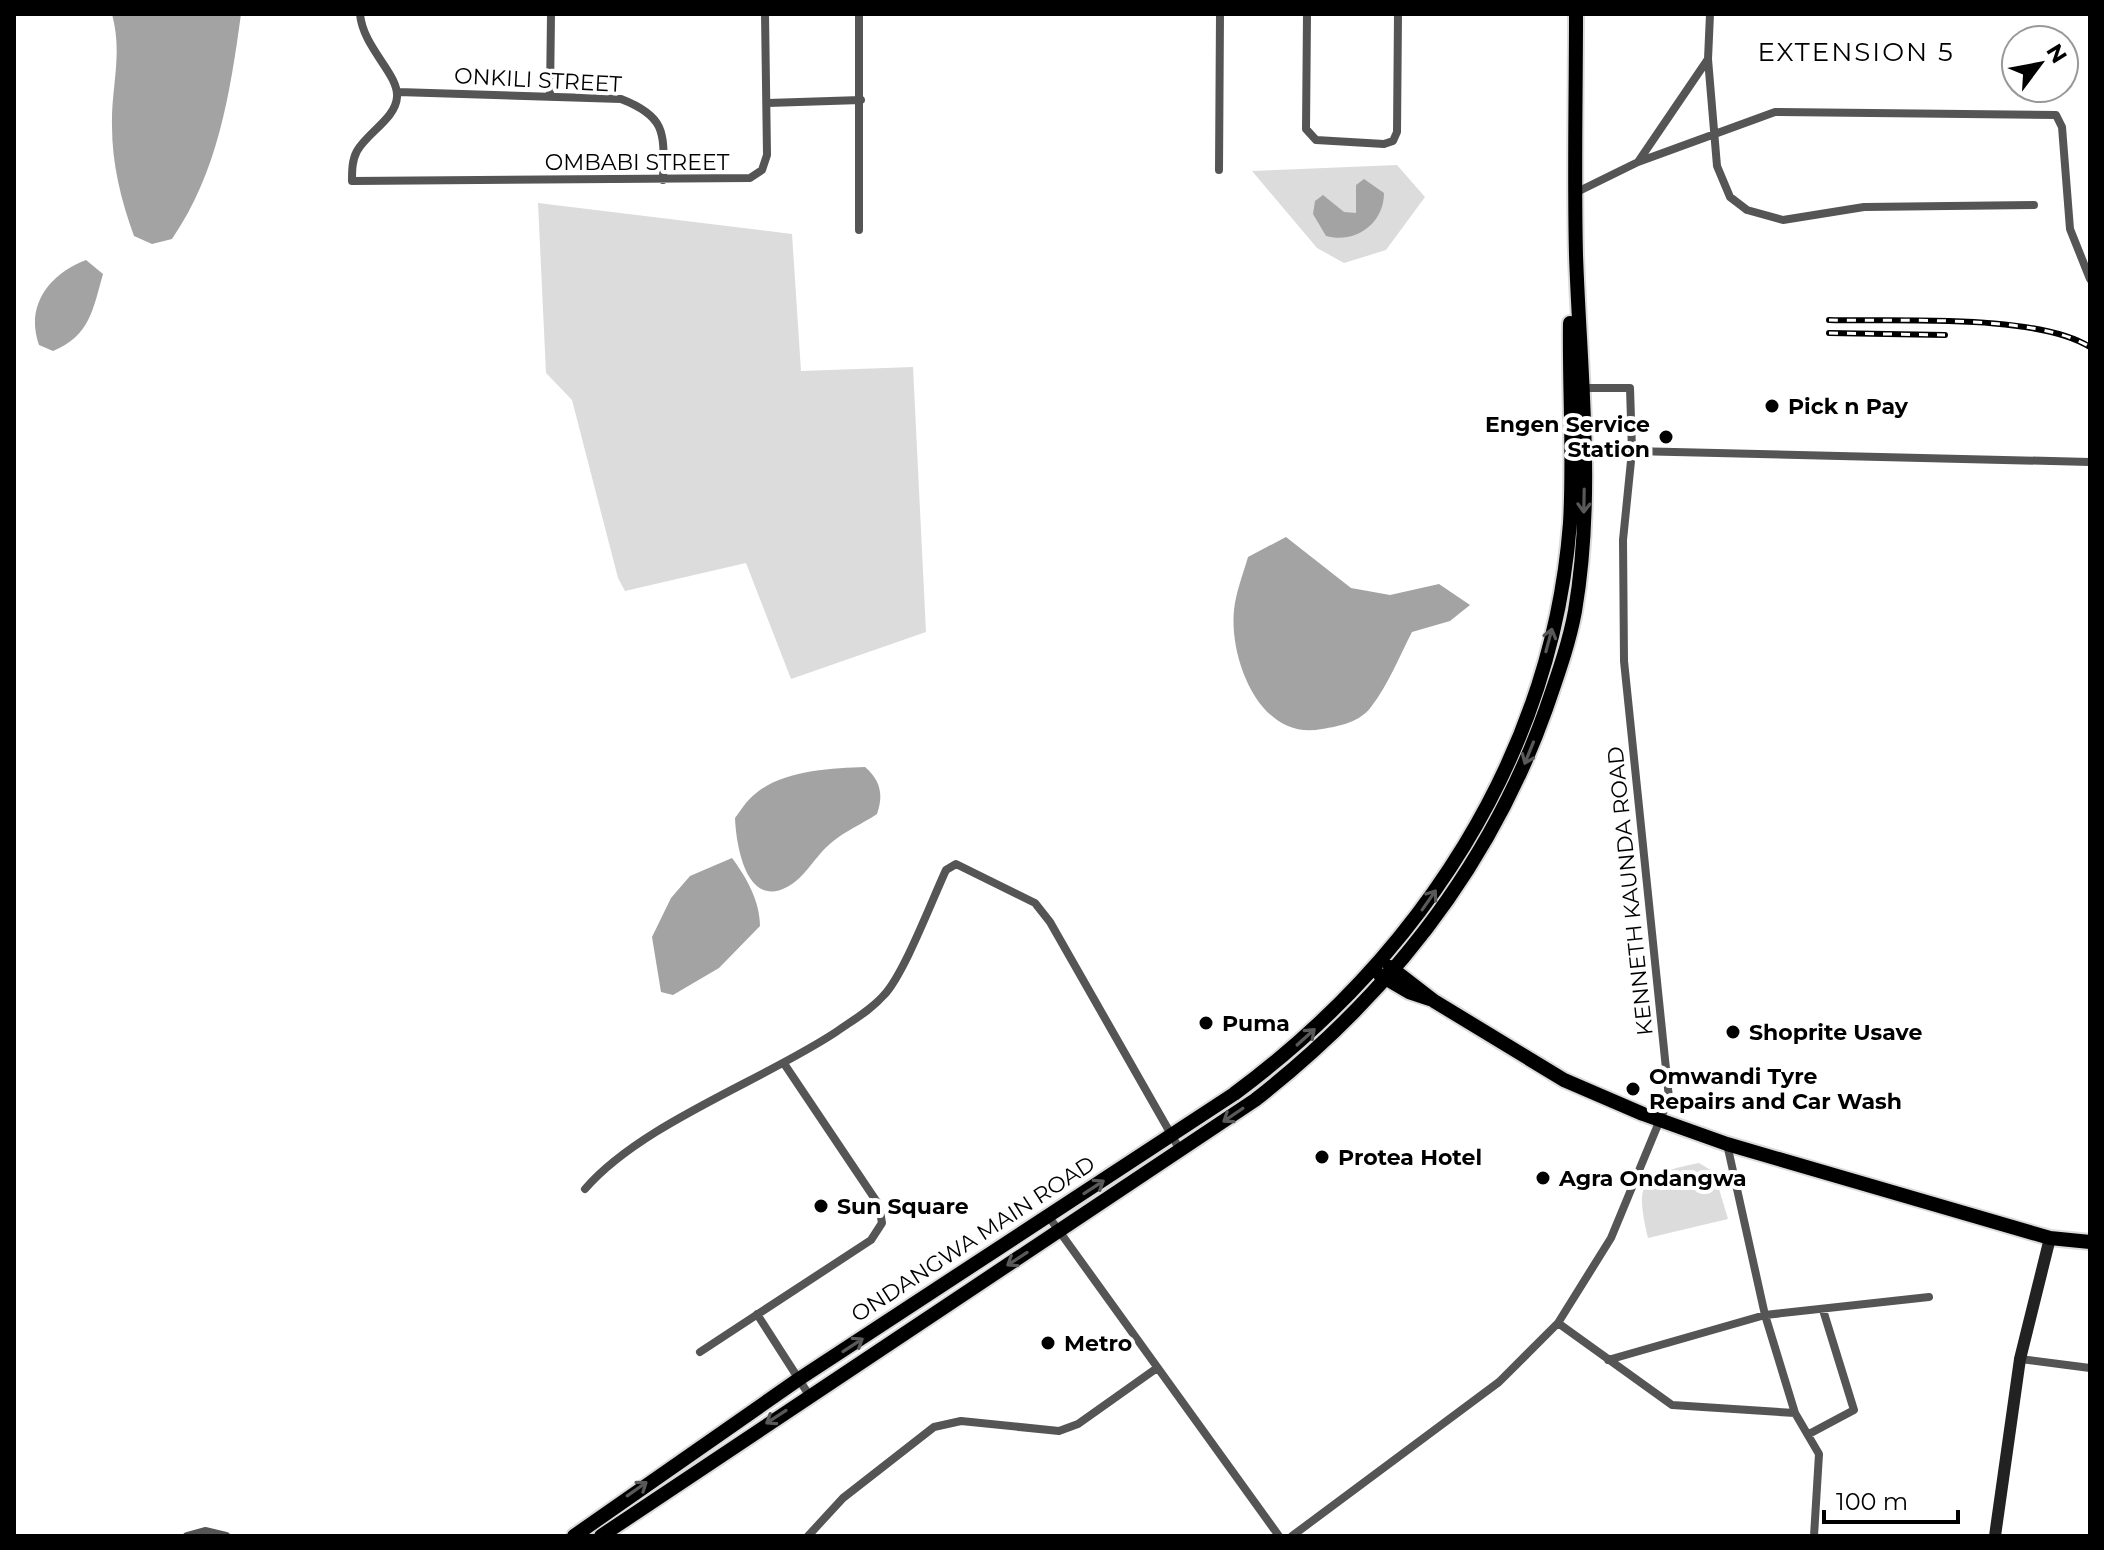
<svg xmlns="http://www.w3.org/2000/svg" width="2104" height="1550" font-family="Montserrat,sans-serif">
	<rect width="100%" height="100%" fill="#fff"/>
	<path fill="#dcdcdc" d="M1397 165 1425 197 1386 250 1344 263 1317 248 1252 171Z
		M538 203 792 234 801 371 913 367 926 632 791 679 746 563 625 591 618 578 572 400 546 373Z
		M1699 1163 1714 1172 1728 1219 1648 1238C1634 1179 1642 1175 1699 1163Z"/>
	<path fill="#a3a3a3" d="M112 14H241C230 94 218 172 172 239L152 244 134 236C121 200 112 164 112 126 111 87 123 55 112 14Z
		M1364 179 1384 193C1384 224 1355 244 1326 236L1313 214 1315 201 1323 195 1344 212 1356 213V185Z
		M86 260 103 274C93 309 90 336 53 351L39 345C25 306 49 274 86 260Z
		M1286 537 1351 588 1390 595 1439 584 1470 605 1450 621 1412 632C1399 657 1388 685 1371 707 1360 722 1340 726 1322 729 1260 742 1229 659 1234 610 1236 592 1243 574 1248 557Z
		M865 767C880 780 884 794 877 814 862 824 845 831 831 843 816 855 804 879 787 887 746 909 736 844 735 818 741 810 747 800 755 794 781 771 831 768 865 767Z
		M732 858C747 878 760 902 760 926L719 968 673 995 661 992 652 937 671 898 690 876Z"/>
	<g fill="none" stroke-linecap="round" stroke-linejoin="round">
		<defs>
			<path id="primary" d="M1390 967 1434 1001 1564 1080 1643 1114 1727 1144 2050 1238 2090 1242
				M1380 975 1409 992 1430 999
				M574 1536 799 1379 1234 1094C1419 957 1552 757 1570 523 1574 456 1569 389 1570 323
				M601 1536 1255 1100C1388 996 1489 869 1546 709 1557 677 1569 644 1575 611 1595 494 1580 373 1576 255 1574 175 1576 94 1576 14"/>
		</defs>
		<use href="#primary" stroke="#dbdbdb" stroke-width="18"/>
		<path stroke="#555" stroke-width="8" d="M360 14C363 48 399 74 397 97 396 118 367 133 357 151 352 160 352 171 352 181L750 178 762 170 767 155 765 14
			M1307 14 1306 129 1316 140 1384 144 1393 141 1397 132 1398 14
			M1708 59 1717 166 1730 197 1747 210 1783 220 1864 207 2034 205
			M398 92 621 99C668 117 664 135 663 180
			M550 95 551 14
			M768 103 861 100
			M1638 162 1775 112 2056 115 2062 127 2070 229 2090 279
			M1219 170 1220 14
			M1577 192 1638 162 1708 59 1710 14
			M859 230V14
			M1632 451 2090 462
			M1727 1144 1765 1315 1795 1413 1819 1454 1814 1536
			M585 1189C641 1124 762 1081 836 1032 853 1020 871 1010 884 995 904 974 932 900 946 870L956 864 1035 903 1050 922 1180 1150
			M1049 1217 1279 1536
			M757 1314 809 1395
			M1558 1323 1672 1405 1795 1413
			M700 1352 871 1240 882 1223 879 1205 785 1065
			M2020 1359 2090 1368
			M1608 1360 1765 1315 1929 1297
			M1809 1434 1854 1410 1823 1310
			M187 1536 205 1531 226 1536
			M808 1536 843 1498 934 1427 961 1421 1059 1431 1078 1424 1157 1368
			M1292 1536 1499 1382 1558 1323 1611 1238 1669 1098 1624 661 1623 540 1632 451 1630 388H1579"/>
		<path stroke="#222" stroke-width="12" d="M1995 1536 2020 1359 2050 1238"/>
		<use href="#primary" stroke="#000" stroke-width="14"/>
		<defs>
			<path id="rail" d="M1829 320C1895 322 2036 313 2090 347
				M1829 333 1945 335"/>
		</defs>
		<use href="#rail" stroke="#000" stroke-width="6"/>
		<use href="#rail" stroke="#fff" stroke-width="3" stroke-dasharray="9" stroke-linecap="butt"/>
	</g>
	<defs><path id="oneway-shaft" d="M-6 0H5M1.5-3L5.5 0L1.5 3" fill="none" stroke-width="1.6" stroke-linecap="round" stroke-linejoin="round" transform="scale(2)"/></defs>
	<g stroke="#595959">
		<use href="#oneway-shaft" transform="translate(1584 501) rotate(91)"/>
		<use href="#oneway-shaft" transform="translate(1549 640) rotate(-75)"/>
		<use href="#oneway-shaft" transform="translate(1529 753) rotate(112)"/>
		<use href="#oneway-shaft" transform="translate(1429 900) rotate(-55)"/>
		<use href="#oneway-shaft" transform="translate(1306 1037) rotate(-42)"/>
		<use href="#oneway-shaft" transform="translate(1233 1115) rotate(146)"/>
		<use href="#oneway-shaft" transform="translate(1094 1187) rotate(-33)"/>
		<use href="#oneway-shaft" transform="translate(1017 1259) rotate(147)"/>
		<use href="#oneway-shaft" transform="translate(853 1345) rotate(-33)"/>
		<use href="#oneway-shaft" transform="translate(776 1417) rotate(147)"/>
		<use href="#oneway-shaft" transform="translate(637 1489) rotate(-35)"/>
	</g>
	<g fill="#000" stroke="#fff" stroke-width="3">
		<circle cx="1772" cy="406" r="8"/>
		<circle cx="1666" cy="437" r="8"/>
		<circle cx="1206" cy="1023" r="8"/>
		<circle cx="1733" cy="1032" r="8"/>
		<circle cx="1633" cy="1089" r="8"/>
		<circle cx="1322" cy="1157" r="8"/>
		<circle cx="1543" cy="1178" r="8"/>
		<circle cx="821" cy="1206" r="8"/>
		<circle cx="1048" cy="1343" r="8"/>
	</g>
	<g text-anchor="middle" dominant-baseline="central" stroke-width="8" stroke-linejoin="round" paint-order="stroke">
		<g font-size="22" fill="#000" stroke="#fff">
			<text transform="translate(538 80) rotate(3)">ONKILI STREET</text>
			<text x="637" y="162">OMBABI STREET</text>
			<text transform="translate(1630 891) rotate(-96)">KENNETH KAUNDA ROAD</text>
			<text transform="translate(973 1239) rotate(-33)">ONDANGWA MAIN ROAD</text>
		</g>
		<g font-size="22" font-weight="bold" fill="#000" stroke="#fff" text-anchor="start">
			<text x="1788" y="406">Pick n Pay</text>
			<text x="1650" y="424" text-anchor="end">Engen Service<tspan x="1650" dy="25">Station</tspan></text>
			<text x="1222" y="1023">Puma</text>
			<text x="1749" y="1032">Shoprite Usave</text>
			<text x="1649" y="1076">Omwandi Tyre<tspan x="1649" dy="25">Repairs and Car Wash</tspan></text>
			<text x="1338" y="1157">Protea Hotel</text>
			<text x="1559" y="1178">Agra Ondangwa</text>
			<text x="837" y="1206">Sun Square</text>
			<text x="1064" y="1343">Metro</text>
		</g>
		<g font-size="26" letter-spacing="2" fill="#000" stroke="#fff">
			<text x="1856" y="52">EXTENSION 5</text>
		</g>
	</g>
	<rect width="2104" height="1550" fill="none" stroke="#000000" stroke-width="32"/>
	<g transform="translate(2040 64) rotate(58)"><circle r="38" fill="#ffffff" stroke="#999999" stroke-width="2"/>
	<path d="M0-6L14 30L0 20L-14 30Z" fill="#000000"/>
	<text y="-12" font-size="22" font-weight="bold" text-anchor="middle" fill="#000000">N</text>
	</g>
	<path d="M1824 1510v12h134v-12" fill="none" stroke="#000000" stroke-width="4"/>
	<text x="1836" y="1510" font-size="24" fill="#000000" stroke="#ffffff" stroke-width="6" paint-order="stroke">100 m</text>
</svg>
